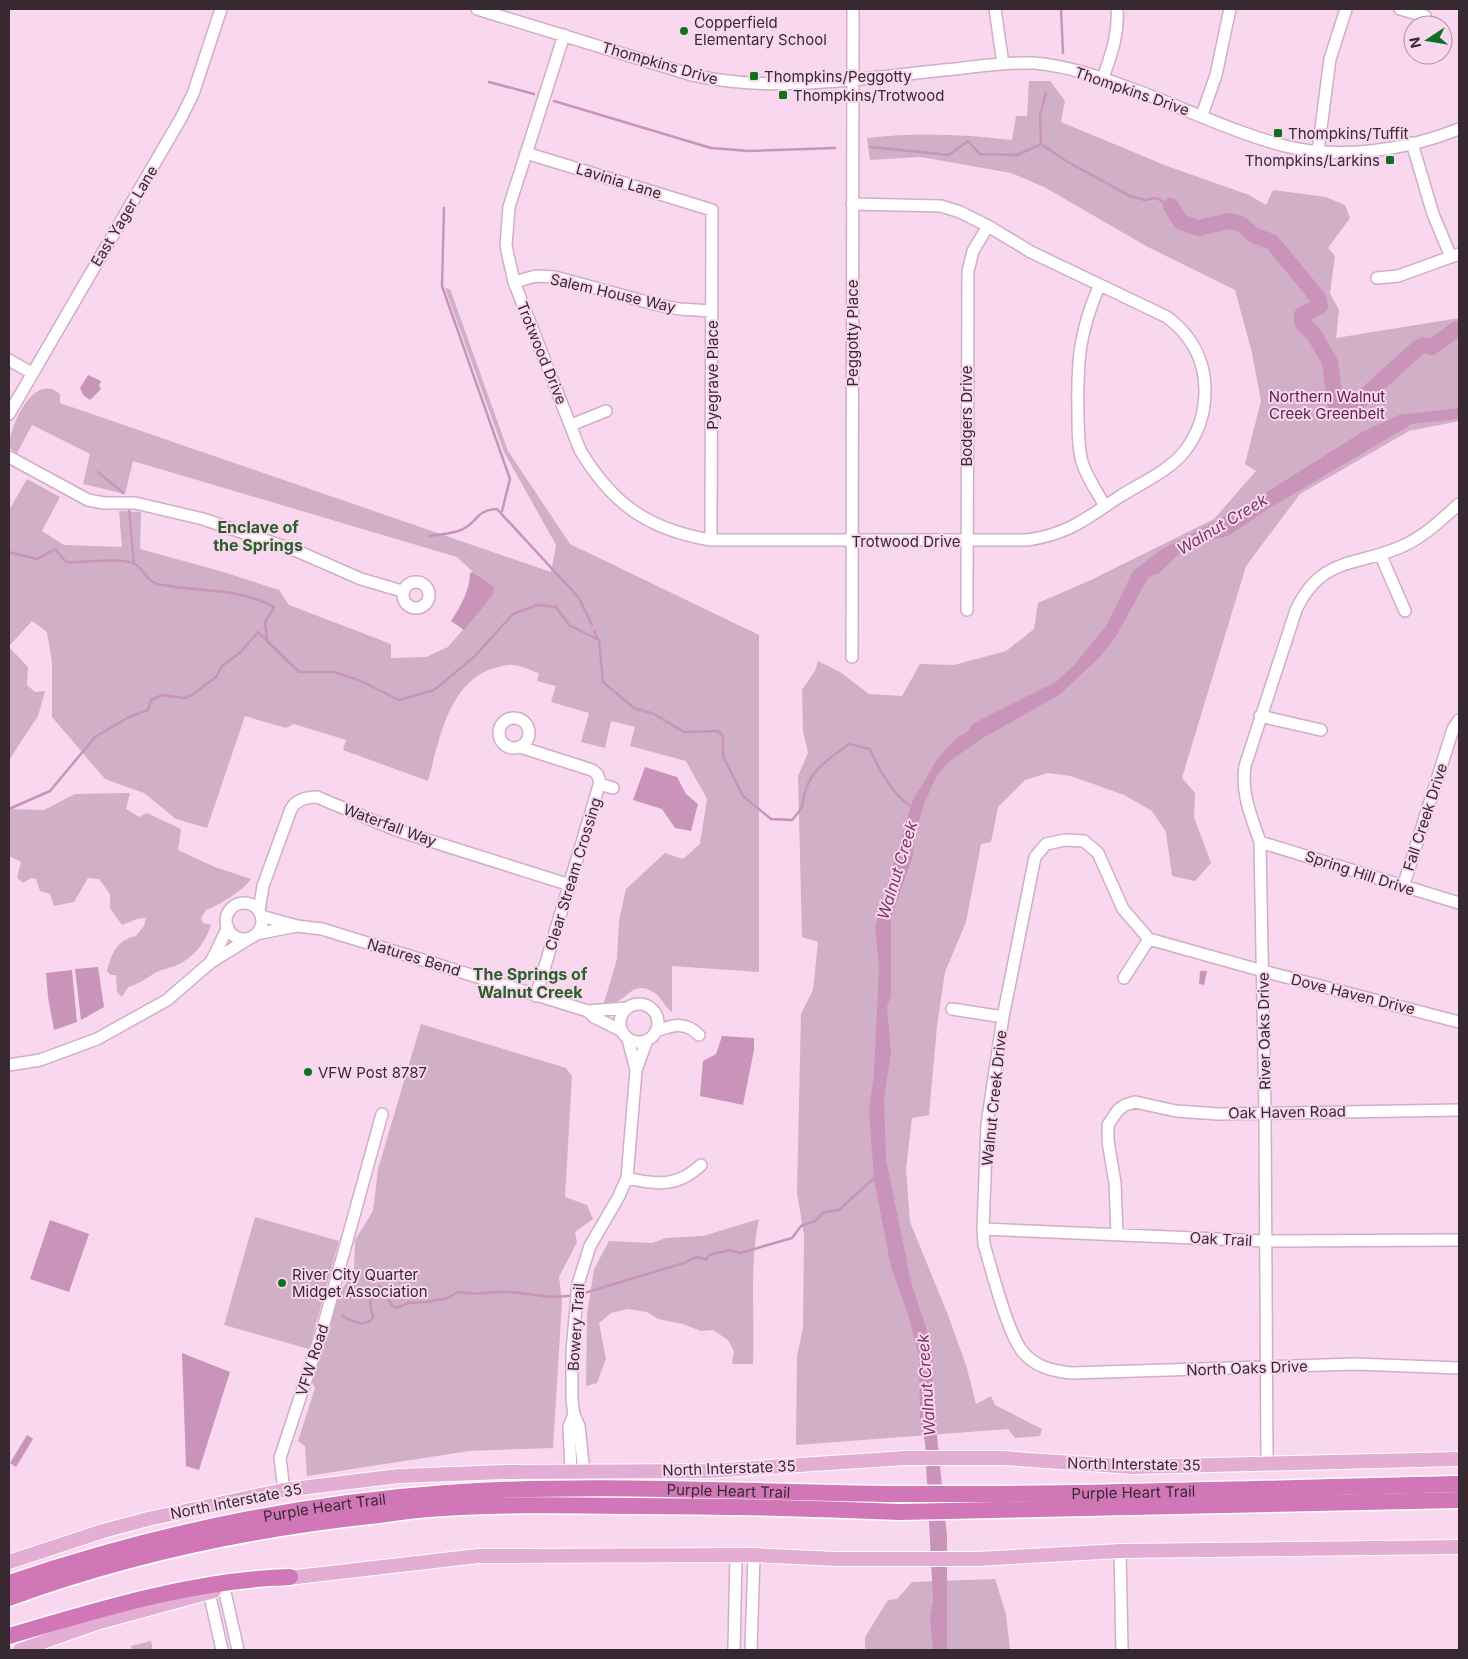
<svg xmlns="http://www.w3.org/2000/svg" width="1468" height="1659" font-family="Inter,sans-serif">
	<rect width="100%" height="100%" fill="#f9d7ee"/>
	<path fill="#d1afc6" d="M1029 81H1050L1065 101 1061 122 1167 166 1249 195 1266 205 1273 190 1326 197 1345 205 1350 218 1328 248 1335 256 1330 293 1339 310 1336 338 1459 318V421L1409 431 1300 494 1246 566 1182 778 1195 793 1194 817 1211 863 1195 881 1172 876 1166 832 1152 811 1124 795 1071 776 1048 773 1025 780 998 807 991 842 981 844 966 922 945 972 937 1026 929 1115 912 1118 906 1169 910 1222 948 1315 966 1365 976 1404 991 1396 995 1405 1042 1429 1040 1436 1015 1438 1008 1429 796 1445 797 1356 803 1327 804 1235 797 1193 801 1014 813 990 818 942 802 937 798 776 808 753 803 731 802 690 815 671 818 661 840 672 869 694 902 696 920 664 954 665 1006 651 1034 629 1038 603 1091 580 1214 519 1256 471 1245 464 1261 401 1252 353 1235 290 1148 247 1044 187 1011 173 921 157 870 160 867 138C917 132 962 134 1012 140L1016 116H1027Z
		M445 288 450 289 508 451 570 544 759 635V972L672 966V1012C665 1007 662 999 656 994 635 979 630 996 616 1002 613 1003 607 1002 604 1003L617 959 619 921 626 889 665 853 683 859 700 844 707 799 686 761 630 746 635 727 611 721 605 748 581 742 589 713 551 702 556 686 537 681 539 673C531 671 519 664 510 665 450 670 441 735 428 781L343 750 346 740 294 724 286 728 245 716 207 828 176 819 144 793 105 779 52 717V662L47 632 32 621 9 646V506L11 507 27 479 60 497 42 531 64 545 122 547 119 511 141 512 140 549 220 571 279 590 289 605 391 644V658L426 657 448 647 493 595 494 587 473 572 457 557 133 461 125 494 83 484 90 454 32 425 17 453 9 448C9 428 33 371 60 394V403L551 572 556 545 504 452Z
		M9 647 28 667 27 685 35 692 45 691 38 716 9 760Z
		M130 793 126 809 139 817 147 813 181 829 178 850 215 867 251 879C244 890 218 906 206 910L201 918 203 923 211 925C206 941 194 958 177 965 170 968 162 969 155 973 145 979 139 984 128 987L122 997 117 992 116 975H110L107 971C111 954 118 939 136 936L144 926 146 918 137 919 122 925 110 908V894L99 879 88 878 74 902 54 906 50 894 40 891 36 879 31 878 23 883 17 878 21 862 9 856V809L44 810 75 794Z
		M421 1024 566 1068 572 1076 565 1197 587 1205 593 1219 575 1232 577 1242 559 1277 562 1302 553 1448 469 1451 307 1476 305 1446 298 1441 315 1388 311 1380 338 1295 354 1271 355 1240 373 1211 378 1169Z
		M255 1217 339 1241 309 1349 224 1325Z
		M759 1219C749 1266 755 1316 753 1364H732L734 1351 728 1340 713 1330 701 1331 683 1324 658 1319 647 1312 628 1309 611 1313 599 1323 606 1359 597 1383 586 1386 587 1315 594 1269 609 1241 652 1243 666 1238 703 1236Z
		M995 1579 1006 1614 1010 1650H865V1637L888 1600 897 1599 912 1582Z
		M151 1641 153 1650H132L131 1646Z"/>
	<path fill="#ca94ba" d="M88 375 101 381 99 386 101 389 90 400 83 395 80 388Z
		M1459 408V419L1412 424 1268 509 1228 536 1197 543 1182 551 1158 574 1152 575 1147 580 1116 636 1099 658 1059 695 981 739 950 761 937 775 924 804 914 839 913 856 891 917V996L887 1007 891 1053 884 1098 886 1159 911 1282 932 1346 933 1396 947 1536V1650H933L930 1617 933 1600 925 1443 920 1418 919 1357 908 1314 891 1267 874 1179 869 1111 874 1073 879 967 875 927 912 802 937 759 956 738 967 732 974 723 1057 681 1074 665 1106 626 1133 571 1162 549 1245 506 1362 432 1399 415Z
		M473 572 494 587 493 595 464 630 451 621C461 606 470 589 470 573Z
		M645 767 677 777 686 794 698 804 691 831 675 828 662 809 633 800Z
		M98 967 104 1007 81 1020 75 969Z
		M72 970 77 1022 54 1030 48 997 46 973Z
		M1200 971H1207L1204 985 1199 984Z
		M722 1036 754 1038V1050L743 1105 700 1096 703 1061 716 1054Z
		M50 1220 89 1234 69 1292 30 1279Z
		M182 1353 230 1372 199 1470 186 1466Z
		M27 1435 33 1439 16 1467 10 1463Z"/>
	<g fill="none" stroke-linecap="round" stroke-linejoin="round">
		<path stroke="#ca94ba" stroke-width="2.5" d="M1061 9 1063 53
			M489 82 534 94
			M1046 93 1040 115 1041 144 1066 161 1130 196 1145 200 1156 198 1171 206
			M554 101 711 148 749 151 835 148
			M871 147 949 155 968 141 980 154 1017 155 1041 144
			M444 208 442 286 510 479 502 511
			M98 472 123 493
			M129 510 134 564
			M430 536C440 534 452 534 461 530 478 523 475 510 497 509L579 598 592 625
			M9 552 37 559 55 549 66 562C82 563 121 557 135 564 143 569 148 582 157 584 196 592 238 587 274 607L265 622 267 639
			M594 631 598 639
			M9 809 50 791 95 737 129 717 148 710 151 700 162 695 185 698 192 695 216 677 222 666 241 652 258 632 299 672H334L361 681 399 700 434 690 474 657 513 614 537 605 556 607 569 625 599 640 603 682 634 708 654 714 684 732 718 731 723 736V756L743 796 771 819 792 820C807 803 800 807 806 789 812 769 833 756 849 744L870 749C879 770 892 795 912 807
			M581 1294 687 1262C693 1257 700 1256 706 1260L709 1255 730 1250 740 1253 792 1238 801 1226 815 1221 824 1212 839 1210 875 1177
			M342 1316C353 1321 363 1329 373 1318 371 1306 366 1293 378 1286L383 1288 392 1306 396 1308 409 1303 426 1302 448 1298 458 1292C475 1296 491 1291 508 1292 532 1293 549 1300 574 1295"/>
		<path stroke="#ca94ba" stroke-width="16" d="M1171 206 1181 222 1198 228 1229 221 1241 224 1254 235 1272 242 1319 299 1320 306 1302 315V322L1315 336 1330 362 1336 409 1347 412 1418 348 1424 345 1432 347 1457 329 1459 331"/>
		<defs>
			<path id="minor" d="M477 9 692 75C774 94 871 77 955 69 981 66 1008 62 1034 63 1070 66 1106 79 1140 92 1188 110 1236 133 1285 146 1340 160 1407 150 1459 129
				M995 9 1003 64
				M1400 9 1425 16
				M564 35 509 207 506 246 514 282 580 450C612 504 649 530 711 540H1027C1069 534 1085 519 1119 497 1139 484 1169 471 1184 452 1211 418 1213 366 1184 333 1180 327 1173 322 1167 317L1031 252 988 226 960 212 941 206 852 204
				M1103 78C1111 55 1119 34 1117 9
				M1202 115 1216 75 1230 9
				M1412 143 1433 214 1451 257
				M1318 151 1330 59 1346 9
				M526 153 712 210 711 540
				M1377 278 1398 276 1459 254
				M514 282 536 276 555 277 654 304 679 309 712 311
				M1099 286C1079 334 1077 360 1078 412 1078 429 1078 446 1082 462 1087 478 1097 492 1105 506
				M9 360 32 373
				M9 414 181 118 193 94 221 9
				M571 425 606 411
				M9 457 88 500 104 503H135L203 519 297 551 361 579 402 591
				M1381 556 1405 611
				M403 595a13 13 0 1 1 26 0a13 13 0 1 1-26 0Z
				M967 610 968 271 973 251 988 226
				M852 657 853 9
				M1260 716 1321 730
				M499 733a15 15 0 1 1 30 0a15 15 0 1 1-30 0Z
				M520 747 592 770 597 774 600 782 536 996
				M600 784 613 788
				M1260 842 1459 903
				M1403 887 1453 729 1459 720
				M226 921a18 18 0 1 1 36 0a18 18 0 1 1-36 0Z
				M259 911 263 886 291 809C296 800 307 797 317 797L396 830 570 885
				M261 916 297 926 322 929 588 1011 626 1008
				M256 934 297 926
				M211 962 228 927
				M1124 978 1149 939
				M620 1023a19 19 0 1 1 38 0a19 19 0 1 1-38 0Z
				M952 1009 1003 1017
				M588 1011 594 1017 622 1031
				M1459 1022 1263 971 1149 939 1123 909 1098 853 1084 841 1065 840 1046 844 1035 857 1003 1017 987 1124 983 1229 984 1244C991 1268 1008 1335 1023 1352 1035 1367 1053 1371 1071 1373L1355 1364 1459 1368
				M656 1031C673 1025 685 1021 699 1035
				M9 1065 40 1060 97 1039 167 1000 211 962 250 938
				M636 1070 647 1040
				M627 1178C657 1185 678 1187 701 1165
				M983 1229 1265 1241 1459 1240
				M1117 1234 1115 1183 1108 1141V1125L1118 1110 1125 1105 1135 1102 1176 1111 1218 1114 1459 1110
				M1267 1464 1265 1112 1260 842C1251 815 1241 795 1245 766L1296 610C1323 553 1359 568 1407 544 1427 534 1443 518 1459 504
				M571 1472 569 1426 574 1415
				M584 1472 579 1426 574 1415 572 1400V1352L578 1284 590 1246 618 1198 627 1178 636 1070 628 1039
				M284 1490 280 1458 322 1331 382 1114
				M1120 1551 1122 1650
				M224 1588 238 1650
				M209 1592 222 1650
				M734 1650 736 1555
				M751 1650 754 1555"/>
			<path id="major" d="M9 1562 103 1531 148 1519 284 1490 399 1476 505 1472 709 1471 905 1458H1003L1132 1467 1459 1459
				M279 1579 478 1556 754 1555 836 1559H977L1120 1551 1459 1547
				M20 1650 100 1622 214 1591"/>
			<g id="highway">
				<path id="s1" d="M9 1583C153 1534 294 1504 446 1493 597 1482 750 1493 901 1494 1087 1495 1273 1488 1459 1484"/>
				<path d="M9 1598C127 1555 254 1528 379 1515 396 1513 412 1510 429 1509 495 1504 562 1505 628 1506 719 1506 809 1508 900 1512L1459 1500"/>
				<path d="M9 1636C101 1609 194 1580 290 1577"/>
			</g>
		</defs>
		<use href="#minor" stroke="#cfafc5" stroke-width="14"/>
		<use href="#major" stroke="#fff" stroke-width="16"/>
		<use href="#highway" stroke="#fff" stroke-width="19"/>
		<use href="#minor" stroke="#fff" stroke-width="11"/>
		<use href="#major" stroke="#e3add4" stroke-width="14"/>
		<use href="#highway" stroke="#d177b8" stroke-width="16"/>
	</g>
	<g fill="#10701e" stroke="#f9d7ee" stroke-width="2">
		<circle cx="684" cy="31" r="5"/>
		<rect x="749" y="71" width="10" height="10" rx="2.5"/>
		<rect x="778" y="90" width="10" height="10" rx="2.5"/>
		<rect x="1273" y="128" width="10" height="10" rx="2.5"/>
		<rect x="1385" y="155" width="10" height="10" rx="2.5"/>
		<circle cx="308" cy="1072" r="5"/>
		<circle cx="282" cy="1283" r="5"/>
	</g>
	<g text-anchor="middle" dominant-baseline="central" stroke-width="4" stroke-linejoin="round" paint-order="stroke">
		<g font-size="15" fill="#362932" stroke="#f9d7ee" text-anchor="start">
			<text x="694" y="22">Copperfield<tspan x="694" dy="17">Elementary School</tspan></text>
			<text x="764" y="76">Thompkins/Peggotty</text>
			<text x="793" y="95">Thompkins/Trotwood</text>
			<text x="1288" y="133">Thompkins/Tuffit</text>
			<text x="1380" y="160" text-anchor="end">Thompkins/Larkins</text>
			<text x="318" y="1072">VFW Post 8787</text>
			<text x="292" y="1274">River City Quarter<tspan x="292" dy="17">Midget Association</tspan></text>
		</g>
		<g font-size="15" fill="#362932" stroke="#f9d7ee">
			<text transform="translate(660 63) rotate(16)">Thompkins Drive</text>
			<text transform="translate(1132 91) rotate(19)">Thompkins Drive</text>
			<text transform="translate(619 181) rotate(17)">Lavinia Lane</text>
			<text transform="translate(124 216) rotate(-59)">East Yager Lane</text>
			<text transform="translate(613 293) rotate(13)">Salem House Way</text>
			<text transform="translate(852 333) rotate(-90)">Peggotty Place</text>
			<text transform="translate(542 353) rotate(68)">Trotwood Drive</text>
			<text transform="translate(712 375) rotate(-90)">Pyegrave Place</text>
			<text transform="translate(966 416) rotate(-90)">Bodgers Drive</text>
			<text x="906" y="541">Trotwood Drive</text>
			<text transform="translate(1425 817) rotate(-72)">Fall Creek Drive</text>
			<text transform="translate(390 825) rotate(20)">Waterfall Way</text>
			<text transform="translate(1360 873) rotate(18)">Spring Hill Drive</text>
			<text transform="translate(573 874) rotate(-73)">Clear Stream Crossing</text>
			<text transform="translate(414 957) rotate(17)">Natures Bend</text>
			<text transform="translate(1353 994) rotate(14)">Dove Haven Drive</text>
			<text transform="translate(1264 1031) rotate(-91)">River Oaks Drive</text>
			<text transform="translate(994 1098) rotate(-84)">Walnut Creek Drive</text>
			<text transform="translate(1287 1112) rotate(-1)">Oak Haven Road</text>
			<text transform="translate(1221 1239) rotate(3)">Oak Trail</text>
			<text transform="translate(576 1327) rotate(-86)">Bowery Trail</text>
			<text transform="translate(312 1360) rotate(-72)">VFW Road</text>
			<text transform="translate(1247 1368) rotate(-2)">North Oaks Drive</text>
			<text transform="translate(1134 1464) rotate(1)">North Interstate 35</text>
			<text transform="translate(729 1468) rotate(-2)">North Interstate 35</text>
			<text stroke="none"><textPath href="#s1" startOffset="730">Purple Heart Trail</textPath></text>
			<text stroke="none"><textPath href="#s1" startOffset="1135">Purple Heart Trail</textPath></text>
			<text transform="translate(236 1501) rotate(-11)">North Interstate 35</text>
			<text stroke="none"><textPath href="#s1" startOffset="325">Purple Heart Trail</textPath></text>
		</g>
		<g font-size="15" fill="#5e1e4f" stroke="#f9d7ee">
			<text x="1327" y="396">Northern Walnut<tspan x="1327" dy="17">Creek Greenbelt</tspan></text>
		</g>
		<g font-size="16" font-style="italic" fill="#783567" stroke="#f9d7ee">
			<text transform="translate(1222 524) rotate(-31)">Walnut Creek</text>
			<text transform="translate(897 870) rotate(-73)">Walnut Creek</text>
			<text transform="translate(926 1385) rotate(-94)">Walnut Creek</text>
		</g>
		<g font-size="16" font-weight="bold" fill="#285f2b" stroke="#f9d7ee">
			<text x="258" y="527">Enclave of<tspan x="258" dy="18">the Springs</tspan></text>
			<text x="530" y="974">The Springs of<tspan x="530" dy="18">Walnut Creek</tspan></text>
		</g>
	</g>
	<rect width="1468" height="1659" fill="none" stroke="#362932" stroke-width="20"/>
	<g transform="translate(1428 40) rotate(258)"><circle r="24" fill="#f9d7ee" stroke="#ab91a3"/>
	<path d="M0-4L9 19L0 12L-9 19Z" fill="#10701e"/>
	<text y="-8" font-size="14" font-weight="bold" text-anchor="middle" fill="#362932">N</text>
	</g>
</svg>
